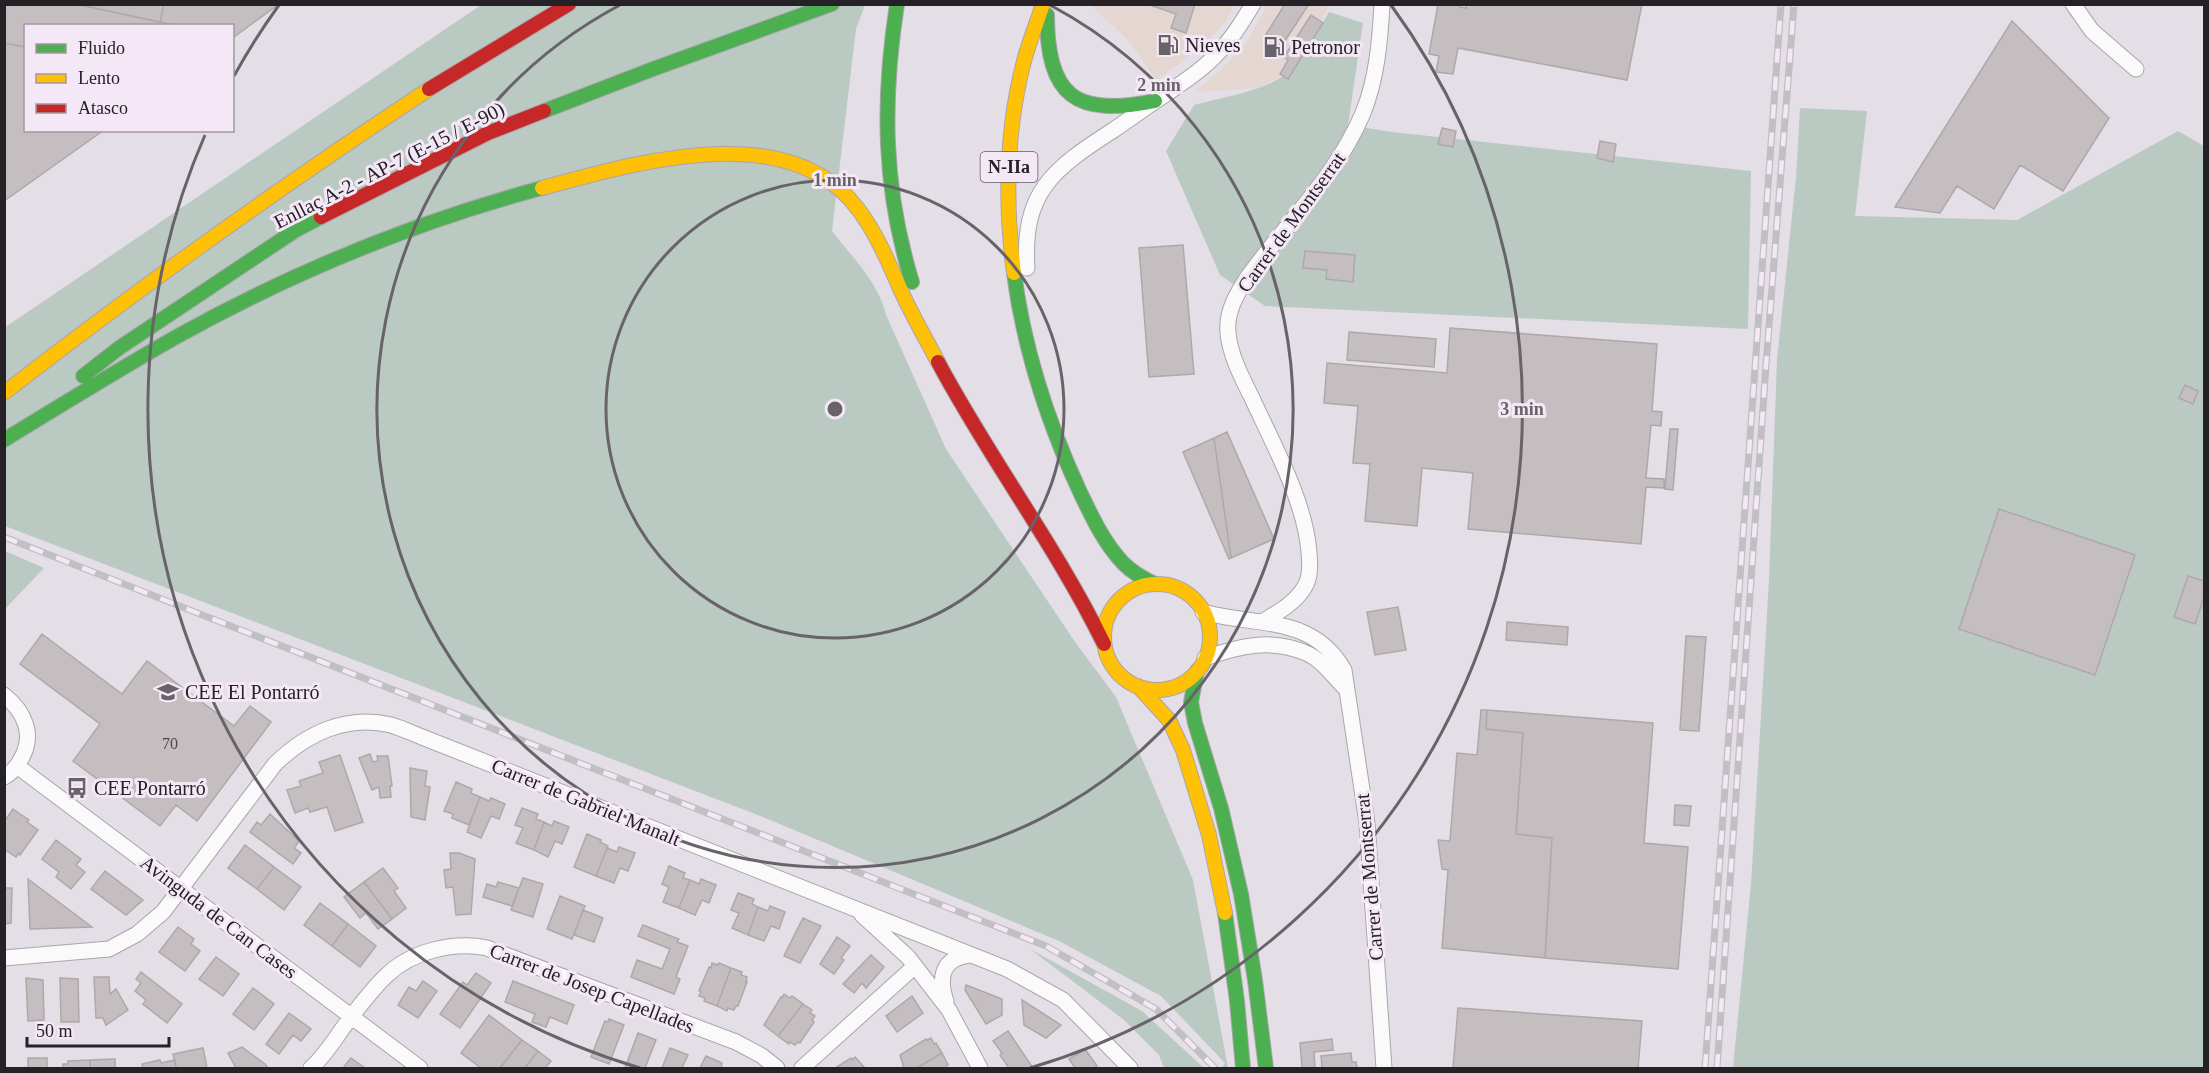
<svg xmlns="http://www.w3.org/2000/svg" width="2209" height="1073" font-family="'Times New Roman',serif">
	<rect width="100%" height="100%" fill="#e4dee6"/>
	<path fill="#e4d7d2" d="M1091 5H1234L1225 22 1200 49 1156 80 1128 40Z
		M1267 5H1329L1326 13 1303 54 1286 74 1258 88 1195 92 1222 69 1248 40Z"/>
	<path fill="#bbc9c3" d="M481 5H865L856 29 832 231C855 261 877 280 887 317L946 449 1075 642 1116 697 1193 880 1228 1068H1222L1225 1063 1161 996 1059 941 763 817 5 526 4 328Z
		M1329 12 1363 23 1348 125 1392 132 1751 171 1748 329 1265 306 1220 275 1166 151 1194 105C1219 98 1268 90 1287 73 1305 57 1317 32 1329 12Z
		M1800 108 1867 111 1855 216 2017 220 2178 131 2204 146V1068H1733L1751 884 1769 580 1777 360 1796 177Z
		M5 551 44 568 5 609Z
		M1030 949 1142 1011 1204 1068H1164L1159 1055 1124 1020Z"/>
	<path fill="#c5bec0" stroke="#aea8aa" stroke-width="1.5" d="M5 4H76L177 26H26V47L4 43Z
		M76 4H164L160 22Z
		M164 4H279L234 37H232V26H177L160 22Z
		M1147 4H1195L1186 33 1171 28 1176 14Z
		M1285 4H1309L1281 47 1265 36Z
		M1438 4H1460V7L1466 8V4H1642L1627 80 1458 48 1453 74 1436 72 1439 56 1429 54Z
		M1311 15 1323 23 1288 79 1280 74 1288 60 1284 57Z
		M2012 21 2109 118 2063 191 2020 165 1994 209 1957 186 1940 213 1895 207Z
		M4 43 26 47V130H104L4 201Z
		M1442 128 1456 131 1453 147 1438 144Z
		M1600 141 1616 144 1613 162 1597 158Z
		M1183 245 1194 374 1149 377 1139 248Z
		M1305 251 1355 255 1353 282 1326 279 1327 270 1303 268Z
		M1450 328 1657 344 1652 411 1662 412 1661 426 1651 425 1646 478 1664 479V488L1646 487 1641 544 1468 529 1473 473 1422 468 1417 526 1365 521 1370 464 1353 463 1358 406 1324 403 1327 363 1447 373Z
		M1349 332 1436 339 1434 367 1347 360Z
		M2185 385 2198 391 2193 404 2179 398Z
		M1670 429H1678L1673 490 1665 489Z
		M1227 432 1274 539 1231 558 1214 438Z
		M1214 438 1231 558 1229 559 1183 452Z
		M1999 509 2135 555 2095 675 1959 629Z
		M2188 576 2204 581V597L2195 624 2174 617Z
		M1398 607 1406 650 1375 655 1367 612Z
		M1507 622 1568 627 1567 645 1506 640Z
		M42 634 122 694 147 661 234 726 250 706 271 722 197 821 176 805 160 826 73 761 100 724 20 664Z
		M1686 636 1706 637 1699 731 1680 730Z
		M1481 710H1487L1486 729 1523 733 1516 834 1552 838 1545 958 1442 948 1448 870 1442 869 1438 840 1450 841 1457 753 1477 755Z
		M1487 710 1653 723 1644 843 1688 847 1678 969 1545 958 1552 838 1516 834 1523 733 1486 729Z
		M370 754 373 762 378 761 377 756H388L392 786H390L391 797 380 798 379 787 372 790 359 758Z
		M340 755 363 822 335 831 327 807 310 812 308 808 295 813 287 790 301 786 299 781 323 773 319 762Z
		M410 768 427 771 425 786 430 787 425 820 411 817Z
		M456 782 472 789 471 793 480 797 469 825 452 818 453 814 444 811Z
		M480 797 489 801 491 798 505 804 499 819 491 816 481 838 467 832Z
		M1675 805 1691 806 1689 826 1674 825Z
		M522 808 538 814 536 819 544 822 534 850 516 843 523 828 515 825Z
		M13 809 29 820 27 822 38 830 20 855 19 853 16 857 4 849V822Z
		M270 814 299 841 294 848 301 853 293 864 250 832 257 822 261 825Z
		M554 821 569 827 562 844 555 841 548 857 534 850 544 822 552 826Z
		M587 834 601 840 600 842 608 846 596 876 574 867Z
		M56 840 81 859 76 865 85 872 71 889 56 877 59 872 42 859Z
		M245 845 274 867 257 889 228 868Z
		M619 847 635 853 628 871 620 868 614 883 596 876 607 848 617 852Z
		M450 853H459L475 859 471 914 456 915 453 887 446 888 444 870 451 869Z
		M669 866 685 873 683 878 690 880 679 908 663 902 669 887 662 884Z
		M274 867 301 887 284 910 257 889Z
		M383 868 398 888 394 891 406 908 392 919 364 882Z
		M105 871 143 900 126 915 91 889Z
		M523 878 543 884 533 917 511 910Z
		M28 879 92 927 30 929Z
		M701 879 716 885 709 903 702 900 695 915 679 908 690 880 699 884Z
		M364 882 392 919 378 929 366 913 360 918 344 897Z
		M498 882 519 888 512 906 483 897 487 884 496 887Z
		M4 888H12L11 923 4 924Z
		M738 893 754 899 752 904 758 907 748 935 732 928 739 913 731 910Z
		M560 896 585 906 572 939 547 929Z
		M320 903 348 924 332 946 304 925Z
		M770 906 785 912 779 929 771 926 764 941 748 935 758 907 768 911Z
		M583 910 603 918 594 942 574 935Z
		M803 918 821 926 800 963 784 956Z
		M348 924 376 946 360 967 332 946Z
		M643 925 679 939 677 942 688 946 676 977 680 979 674 994 631 977 637 960 662 969 670 949 638 936Z
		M178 927 194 939 191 944 200 951 185 971 159 952Z
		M837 937 850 946 841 958 844 960 834 974 820 964Z
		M871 955 884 967 866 988 862 983 854 993 843 984Z
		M216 957 239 974 223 996 199 979Z
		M712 963 718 965 719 963 731 968 717 1006 704 1001 705 998 699 996 701 992 699 991 709 967 711 968Z
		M731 968 742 972 741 975 747 977 746 982H747L738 1006H736L734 1010 728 1008 727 1011 717 1006Z
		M141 972 182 1004 167 1023 143 1004 146 1000 135 991 141 983 136 979Z
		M476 973 491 983 460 1028 440 1014 463 982 467 985Z
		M94 977H109L110 994 116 989 128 1010 106 1025 103 1018H96Z
		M26 978 43 980 44 1020 28 1021Z
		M60 978 78 979 79 1022H61Z
		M423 981 437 991 418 1018 398 1005 409 987 416 991Z
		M513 981 574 1005 567 1024 550 1017 546 1027 532 1022 535 1014 505 1002Z
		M966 985 1002 999V1015L986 1024 965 990Z
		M253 988 274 1004 254 1030 233 1014Z
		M784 994 790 998 792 996 803 1004 778 1036 764 1025 781 997 782 998Z
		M912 996 923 1013 897 1032 886 1016Z
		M1022 1000 1061 1025 1046 1038 1024 1025Z
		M803 1004 812 1010 810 1013 815 1016 812 1020 814 1022 800 1043 798 1042 795 1045 790 1042 789 1044 778 1036Z
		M1458 1008 1642 1021 1638 1068H1453Z
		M289 1013 311 1029 301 1041 293 1035 279 1054 266 1044Z
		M489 1015 522 1040 500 1068H481L461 1053Z
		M609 1019 624 1025 609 1064 591 1057 605 1021 608 1022Z
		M1008 1031 1033 1068H1009L1000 1055 1002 1053 993 1041Z
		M638 1033 656 1040 645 1068H625Z
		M931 1038 934 1044 936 1043 942 1053 917 1068H904L900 1055 926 1039 927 1040Z
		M1332 1039 1333 1050 1314 1052 1315 1068H1302L1300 1043Z
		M522 1040 538 1051 525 1068H500Z
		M242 1047 265 1064 268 1068H236L228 1053Z
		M203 1048 207 1068H176L173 1054Z
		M670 1048 688 1055 682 1068H662Z
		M1085 1049 1097 1066 1093 1068H1075L1069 1059Z
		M538 1051 551 1061 545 1068H525Z
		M942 1053 948 1065 946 1066 947 1068H917Z
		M1351 1053 1352 1062H1356L1357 1068H1322L1321 1056Z
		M706 1056 722 1063 721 1068H700Z
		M855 1057 865 1068H835L851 1058 852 1060Z
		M28 1058H47V1068H28Z
		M351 1058 365 1068H343Z
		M115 1059V1068H90V1060Z
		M90 1060V1068H63V1064H68V1061Z
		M160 1060 161 1063 175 1060 176 1068H143L142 1064Z"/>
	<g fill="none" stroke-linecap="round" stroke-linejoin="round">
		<defs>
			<path id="street" d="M2073 4 2092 31 2136 69
				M1027 268C1022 192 1053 169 1112 131 1127 121 1142 110 1157 100 1176 87 1196 75 1212 59 1229 43 1241 24 1253 4
				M1203 612C1256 627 1312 614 1344 670L1367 823 1384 1068
				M1262 622C1278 612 1294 604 1304 588 1311 577 1310 564 1309 552 1305 501 1273 444 1252 398 1242 378 1230 355 1228 333 1226 312 1236 295 1247 278 1286 224 1337 175 1363 113 1377 78 1380 41 1382 4
				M1205 658C1239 646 1272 638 1306 653 1322 660 1333 676 1345 688
				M4 695C25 712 35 735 21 759 17 767 12 773 4 777
				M17 766 420 1068
				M862 915 908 957 949 1010 980 1068
				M4 958 109 949 137 934 163 912 275 764C306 734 346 714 391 725 401 728 412 733 422 737L1007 969 1063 1000 1130 1068
				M946 1001C938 977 942 958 970 955
				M311 1068C327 1054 337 1035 351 1017 362 1003 374 987 387 975 412 951 454 941 487 948L736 1042 762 1056 777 1068
				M802 1068 915 966"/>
			<path id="fast" d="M897 4C882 101 883 188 912 282
				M1047 15C1047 97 1076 117 1155 101
				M544 111 653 69 832 4
				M1014 273C1024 350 1048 423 1080 492 1092 517 1104 543 1123 563 1132 572 1142 578 1153 583
				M83 376 119 348 296 230 321 217
				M4 440C61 405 118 370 176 337 291 273 415 222 542 188
				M1197 671 1191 702 1195 723 1221 808 1241 894 1255 980 1266 1068
				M1225 913 1237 1001 1243 1068"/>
			<path id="slow" d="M542 188C635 163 789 116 858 209 877 234 889 264 902 293 913 317 926 339 938 362
				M1014 273C1005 204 1006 130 1024 61 1029 42 1037 23 1043 4
				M4 393C142 286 283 185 429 89
				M1104 637a53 53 0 1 1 106 0a53 53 0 1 1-106 0Z
				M1138 686 1169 720 1183 750 1209 835 1225 913"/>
			<path id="jam" d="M429 89 569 4
				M321 217 488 133 544 111
				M938 362C989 458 1056 546 1104 644"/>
		</defs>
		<use href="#street" stroke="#aaa5ab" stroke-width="17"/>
		<use href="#fast" stroke="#aaa5ab" stroke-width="16"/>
		<use href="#slow" stroke="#aaa5ab" stroke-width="16"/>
		<use href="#jam" stroke="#aaa5ab" stroke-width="16"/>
		<use href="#street" stroke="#fbfafb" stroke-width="15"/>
		<use href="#fast" stroke="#4caf50" stroke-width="14"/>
		<use href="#slow" stroke="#ffc107" stroke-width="14"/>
		<use href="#jam" stroke="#c62828" stroke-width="14"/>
		<defs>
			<path id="rail" d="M4 537 1046 946 1156 1009 1215 1068
				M1705 1068 1781 4
				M1717 1068 1766 365 1794 4"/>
		</defs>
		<use href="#rail" stroke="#c0bfc1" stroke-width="7"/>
		<use href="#rail" stroke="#f4e7f6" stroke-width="4.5" stroke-dasharray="14" stroke-linecap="butt"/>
	</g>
	<g fill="none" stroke="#686369" stroke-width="3">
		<circle cx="835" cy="409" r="229"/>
		<path d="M1050 5A458 458 0 1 1 620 5"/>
		<path d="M640 1068A687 687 0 0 1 205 135M234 76A687 687 0 0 1 279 5M1391 5A687 687 0 0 1 1030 1068"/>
	</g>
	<defs>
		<symbol id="fuel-bare" viewBox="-9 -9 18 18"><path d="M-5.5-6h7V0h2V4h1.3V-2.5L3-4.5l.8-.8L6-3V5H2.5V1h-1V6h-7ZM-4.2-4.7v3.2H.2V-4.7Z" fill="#686369" stroke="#f4e7f6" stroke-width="2.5" paint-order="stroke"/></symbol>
		<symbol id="school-bare" viewBox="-9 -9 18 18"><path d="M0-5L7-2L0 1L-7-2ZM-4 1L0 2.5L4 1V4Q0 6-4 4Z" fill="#686369" stroke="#f4e7f6" stroke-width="2.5" paint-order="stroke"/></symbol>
		<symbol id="bus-bare" viewBox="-9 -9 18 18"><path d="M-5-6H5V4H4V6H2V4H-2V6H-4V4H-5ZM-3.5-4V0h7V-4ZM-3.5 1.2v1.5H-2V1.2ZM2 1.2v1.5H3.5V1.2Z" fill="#686369" stroke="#f4e7f6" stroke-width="2.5" paint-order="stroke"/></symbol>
	</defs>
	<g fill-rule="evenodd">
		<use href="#fuel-bare" x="1153" y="30" width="30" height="30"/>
		<use href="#fuel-bare" x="1259" y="32" width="30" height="30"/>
		<use href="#school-bare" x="153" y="677" width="30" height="30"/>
		<use href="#bus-bare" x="62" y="773" width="30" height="30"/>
	</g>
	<g text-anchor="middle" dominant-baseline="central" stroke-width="6" stroke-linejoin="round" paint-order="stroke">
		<g font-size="16" fill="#4d484c">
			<text x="170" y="743">70</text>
		</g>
		<rect fill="#f4e7f6" stroke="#635c64" stroke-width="1.5" x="980.5" y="152" width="57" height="30" rx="4.5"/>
		<g font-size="18" font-weight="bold" fill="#252126">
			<text x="1009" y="167">N-IIa</text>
		</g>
		<g font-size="20" fill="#252126" stroke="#f4e7f6" text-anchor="start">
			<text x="1185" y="45">Nieves</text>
			<text x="1291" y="47">Petronor</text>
			<text x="185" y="692">CEE El Pontarró</text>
			<text x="94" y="788">CEE Pontarró</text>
		</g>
		<g font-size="20" fill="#252126" stroke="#f4e7f6">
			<text transform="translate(389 165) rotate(-27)">Enllaç A-2 - AP-7 (E-15 / E-90)</text>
			<text transform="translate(1291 222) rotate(-54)">Carrer de Montserrat</text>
			<text transform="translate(586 802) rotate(22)">Carrer de Gabriel Manalt</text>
			<text transform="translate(1369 877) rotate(-95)">Carrer de Montserrat</text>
			<text transform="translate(219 917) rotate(37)">Avinguda de Can Cases</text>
			<text transform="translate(592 988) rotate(21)">Carrer de Josep Capellades</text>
		</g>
	</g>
	<circle cx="835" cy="409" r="9" fill="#686369" stroke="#f4e7f6" stroke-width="3"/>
	<g font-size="18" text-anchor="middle" font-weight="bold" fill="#686369" stroke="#f4e7f6" stroke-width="6" stroke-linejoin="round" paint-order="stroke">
		<text x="1159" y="91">2 min</text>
		<text x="835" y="186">1 min</text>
		<text x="1522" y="415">3 min</text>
	</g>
	<rect width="2209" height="1073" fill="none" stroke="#252126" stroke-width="12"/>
	<rect x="24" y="24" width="210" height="108" fill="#f4e7f6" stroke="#a198a3" stroke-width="1.5"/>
	<rect x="36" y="44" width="30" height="9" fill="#4caf50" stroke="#a198a3" stroke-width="1.5"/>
	<text x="78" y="54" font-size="18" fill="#252126">Fluido</text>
	<rect x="36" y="74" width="30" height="9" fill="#ffc107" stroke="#a198a3" stroke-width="1.5"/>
	<text x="78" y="84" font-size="18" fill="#252126">Lento</text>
	<rect x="36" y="104" width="30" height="9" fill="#c62828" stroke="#a198a3" stroke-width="1.5"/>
	<text x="78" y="114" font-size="18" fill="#252126">Atasco</text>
	<path d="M27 1037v9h142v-9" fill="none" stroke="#252126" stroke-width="3"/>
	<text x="36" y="1037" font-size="18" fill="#252126" stroke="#f4e7f6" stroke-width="4.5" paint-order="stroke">50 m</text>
</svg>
